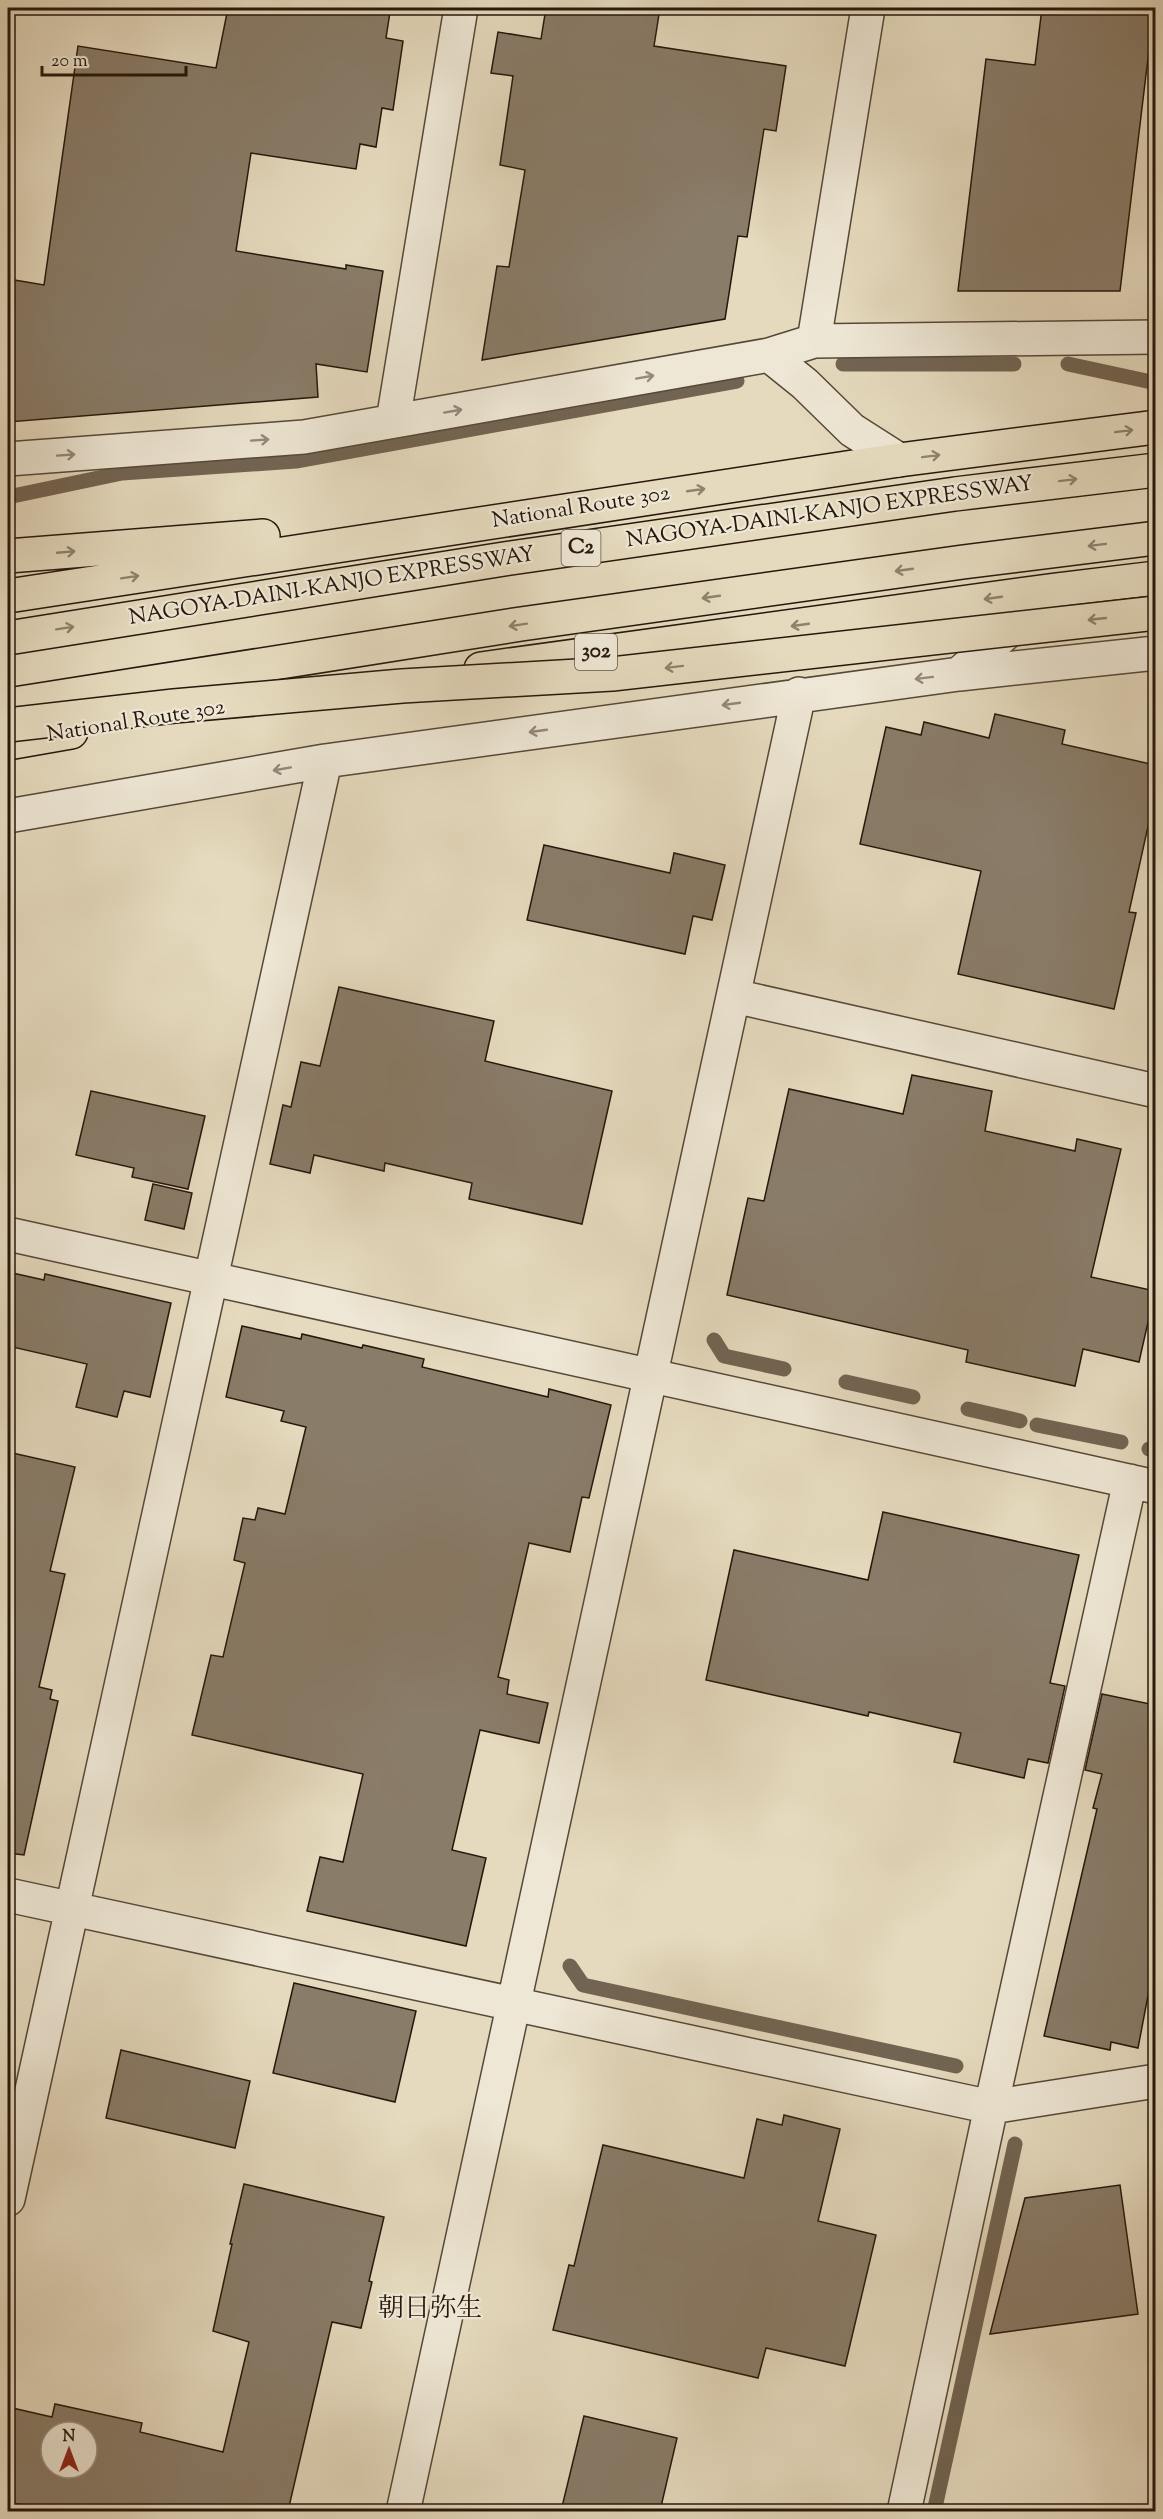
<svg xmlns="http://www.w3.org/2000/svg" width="1163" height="2519" font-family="'Sorts Mill Goudy','Noto Serif JP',serif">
	<rect width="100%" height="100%" fill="#e5dabe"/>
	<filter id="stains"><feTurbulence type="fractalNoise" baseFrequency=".00333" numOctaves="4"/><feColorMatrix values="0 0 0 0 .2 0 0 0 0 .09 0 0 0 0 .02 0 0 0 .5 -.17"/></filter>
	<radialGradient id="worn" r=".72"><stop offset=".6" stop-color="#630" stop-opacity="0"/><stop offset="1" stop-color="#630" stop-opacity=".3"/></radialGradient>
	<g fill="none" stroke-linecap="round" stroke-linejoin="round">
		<path stroke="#726452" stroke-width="15" d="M843 364H1014
			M1068 364 1156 383
			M8 497 122 473 296 461 737 381
			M714 1340 724 1356 784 1369
			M846 1382 913 1397
			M968 1409 1020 1421
			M1037 1425 1121 1442
			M1149 1449 1156 1450
			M570 1966 583 1985 956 2066
			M934 2512 1015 2144"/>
	</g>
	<path fill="#897c69" stroke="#26170c" stroke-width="1.5" fill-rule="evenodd" d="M228 8H366L390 12 386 38 403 41 393 110 382 108 376 147 360 144 356 169 251 153 236 251 346 269V265L383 271 367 372 316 364 318 397 8 422V279L44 285 78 46 216 68Z
		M546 8H660L654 46 786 66 776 131 764 129 747 237 738 236 725 319 482 360 497 266 509 267 525 170 500 165 513 76 491 73 498 32 541 39Z
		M1042 8H1154L1120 291H958L986 59 1035 65Z
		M995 714 1065 730 1062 744 1155 765V795L1129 912 1136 913 1114 1009 958 974 981 871 860 844 886 727 921 735 924 722 989 738Z
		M544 845 670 873 674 853 725 865 712 920 693 916 685 954 527 920Z
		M339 987 494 1021 485 1061 612 1091 582 1224 469 1199 472 1183 385 1163 384 1171 314 1155 310 1173 270 1164 283 1105 291 1107 301 1062 320 1066Z
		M912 1075 992 1091 985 1131 1075 1151 1077 1139 1121 1149 1091 1277 1155 1291 1139 1362 1083 1349 1075 1386 966 1362 968 1350 727 1295 748 1198 764 1201 789 1089 903 1114Z
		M91 1091 205 1116 188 1189 132 1177 134 1168 76 1155Z
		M153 1184 192 1193 184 1229 145 1220Z
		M8 1272 44 1280 45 1274 171 1303 150 1397 124 1391 117 1417 76 1407 87 1364 8 1346Z
		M242 1326 301 1339 302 1334 362 1348 363 1345 424 1359 422 1367 548 1397 549 1389 611 1405 589 1498 582 1497 570 1552 529 1543 498 1677 509 1680 507 1694 548 1703 539 1743 480 1730 452 1850 486 1858 466 1946 307 1911 320 1857 343 1862 363 1774 192 1735 211 1655 223 1657 245 1563 234 1560 243 1518 255 1520 258 1508 285 1514 306 1427 281 1421 284 1411 226 1397Z
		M8 1452 75 1467 50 1571 65 1574 39 1687 52 1690 50 1699 58 1701 24 1855 8 1853Z
		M883 1512 1079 1555 1050 1683 1065 1686 1048 1763 1028 1759 1024 1778 954 1762 961 1733 869 1712 868 1716 706 1680 734 1550 868 1580Z
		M1102 1694 1155 1705V1959L1138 2048 1111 2042 1110 2050 1044 2036 1097 1809 1093 1808 1102 1774 1085 1770Z
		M294 1983 416 2011 395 2102 273 2073Z
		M121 2050 250 2081 235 2148 106 2118Z
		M784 2115 840 2129 818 2221 876 2235 845 2366 766 2348 758 2378 553 2330 569 2265 574 2266 603 2145 744 2178 757 2119 782 2125Z
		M244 2184 384 2217 369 2281 372 2282 361 2328 332 2322 288 2511H49L8 2502V2407L52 2417 55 2404 142 2423 140 2432 223 2452 249 2342 213 2331 232 2244H230ZM51 2432H87V2468H51Z
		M1120 2185 1138 2314 990 2334 1025 2198Z
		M584 2416 677 2438 660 2511H561Z"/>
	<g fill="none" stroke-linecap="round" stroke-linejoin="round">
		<defs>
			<path id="minor" d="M814 341 868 8
				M769 355 814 341 1156 337
				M393 421 461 8
				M8 459 304 437 769 355 805 384 852 430 899 460
				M959 674 1156 653
				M8 816 325 761 959 674 1023 618
				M734 996 1156 1091
				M8 1234 1156 1487
				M8 1895 991 2107 1156 2081
				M8 2199 325 761
				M403 2512 799 694
				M904 2512 991 2107 1130 1481"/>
			<path id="highway" d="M8 556 263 536
				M8 596 899 460 1156 427
				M8 638 504 559 955 494 1156 470
				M481 669 1056 590 1156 578
				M8 705 521 624 963 562 1156 538
				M8 743 71 732"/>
		</defs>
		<use href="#minor" stroke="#564838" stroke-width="36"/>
		<use href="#highway" stroke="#26170c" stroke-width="36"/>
		<use href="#minor" stroke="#eee7d5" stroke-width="33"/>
		<use href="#highway" stroke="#e5dabe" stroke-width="33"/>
		<defs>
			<path id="highway-bridge" d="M8 725 174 706 402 686 612 674 1156 613"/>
		</defs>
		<use href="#highway-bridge" stroke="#26170c" stroke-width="36" stroke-linecap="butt"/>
		<use href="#highway-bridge" stroke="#e5dabe" stroke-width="33"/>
	</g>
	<defs><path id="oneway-shaft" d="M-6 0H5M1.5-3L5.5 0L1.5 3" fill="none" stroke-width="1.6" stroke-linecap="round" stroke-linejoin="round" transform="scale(1.5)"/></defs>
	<g stroke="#94897b">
		<use href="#oneway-shaft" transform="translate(645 377) rotate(-10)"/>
		<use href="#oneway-shaft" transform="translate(453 411) rotate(-10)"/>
		<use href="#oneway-shaft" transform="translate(260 440) rotate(-4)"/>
		<use href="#oneway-shaft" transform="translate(66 455) rotate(-4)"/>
		<use href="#oneway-shaft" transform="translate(924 678) rotate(173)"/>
		<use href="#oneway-shaft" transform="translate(731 704) rotate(172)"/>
		<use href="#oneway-shaft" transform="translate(538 731) rotate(172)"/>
		<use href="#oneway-shaft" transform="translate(282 769) rotate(170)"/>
	</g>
	<g stroke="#8f826e">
		<use href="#oneway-shaft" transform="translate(1124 431) rotate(-7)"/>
		<use href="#oneway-shaft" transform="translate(931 456) rotate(-7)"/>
		<use href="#oneway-shaft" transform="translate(1068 480) rotate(-7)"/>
		<use href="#oneway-shaft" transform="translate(696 490) rotate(-8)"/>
		<use href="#oneway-shaft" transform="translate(1097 545) rotate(173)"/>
		<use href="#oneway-shaft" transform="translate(66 552) rotate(-5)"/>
		<use href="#oneway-shaft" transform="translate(904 570) rotate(172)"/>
		<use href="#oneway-shaft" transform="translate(130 577) rotate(-9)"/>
		<use href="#oneway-shaft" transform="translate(711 597) rotate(172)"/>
		<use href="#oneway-shaft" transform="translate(993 598) rotate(172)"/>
		<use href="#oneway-shaft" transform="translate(1097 619) rotate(174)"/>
		<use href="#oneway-shaft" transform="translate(518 625) rotate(171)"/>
		<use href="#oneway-shaft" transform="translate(800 625) rotate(172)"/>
		<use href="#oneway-shaft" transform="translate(65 628) rotate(-9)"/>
		<use href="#oneway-shaft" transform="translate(674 667) rotate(173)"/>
	</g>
	<g text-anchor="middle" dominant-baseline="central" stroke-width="4.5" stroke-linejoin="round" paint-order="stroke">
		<g fill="#eee7d5" stroke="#625548" stroke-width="1.5">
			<rect x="561.5" y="530" width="39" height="36" rx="4.5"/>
			<rect x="575" y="634" width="42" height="36" rx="4.5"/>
		</g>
		<g font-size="21" font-weight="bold" fill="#26170c">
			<text x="581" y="548">C2</text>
			<text x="596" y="652">302</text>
		</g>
		<g font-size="22" fill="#26170c" stroke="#eee7d5">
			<text transform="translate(581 508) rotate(-9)">National Route 302</text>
			<text transform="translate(830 513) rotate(-8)">NAGOYA-DAINI-KANJO EXPRESSWAY</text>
			<text transform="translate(332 587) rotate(-9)">NAGOYA-DAINI-KANJO EXPRESSWAY</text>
			<text transform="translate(136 722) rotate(-9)">National Route 302</text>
		</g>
		<g font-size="26" fill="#26170c" stroke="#eee7d5">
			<text x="430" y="2309">朝日弥生</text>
		</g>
	</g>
	<rect width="1163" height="2519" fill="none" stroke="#e5dabe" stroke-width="30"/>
	<rect x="9" y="9" width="1145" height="2501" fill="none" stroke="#26170c" stroke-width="3"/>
	<rect x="15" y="15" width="1133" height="2489" fill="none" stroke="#26170c" stroke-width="1.5"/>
	<g transform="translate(69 2450)"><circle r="28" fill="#eee7d5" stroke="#9e9485" stroke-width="1.5"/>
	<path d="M0-4.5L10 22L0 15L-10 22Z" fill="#8f2418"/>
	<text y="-9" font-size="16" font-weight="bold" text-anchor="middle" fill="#26170c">N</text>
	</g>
	<path d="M42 66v9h144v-9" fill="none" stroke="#26170c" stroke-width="3"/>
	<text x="51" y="66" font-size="18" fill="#26170c" stroke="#eee7d5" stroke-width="4.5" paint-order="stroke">20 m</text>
	<rect width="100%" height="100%" filter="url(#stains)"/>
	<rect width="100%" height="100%" fill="url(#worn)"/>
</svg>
